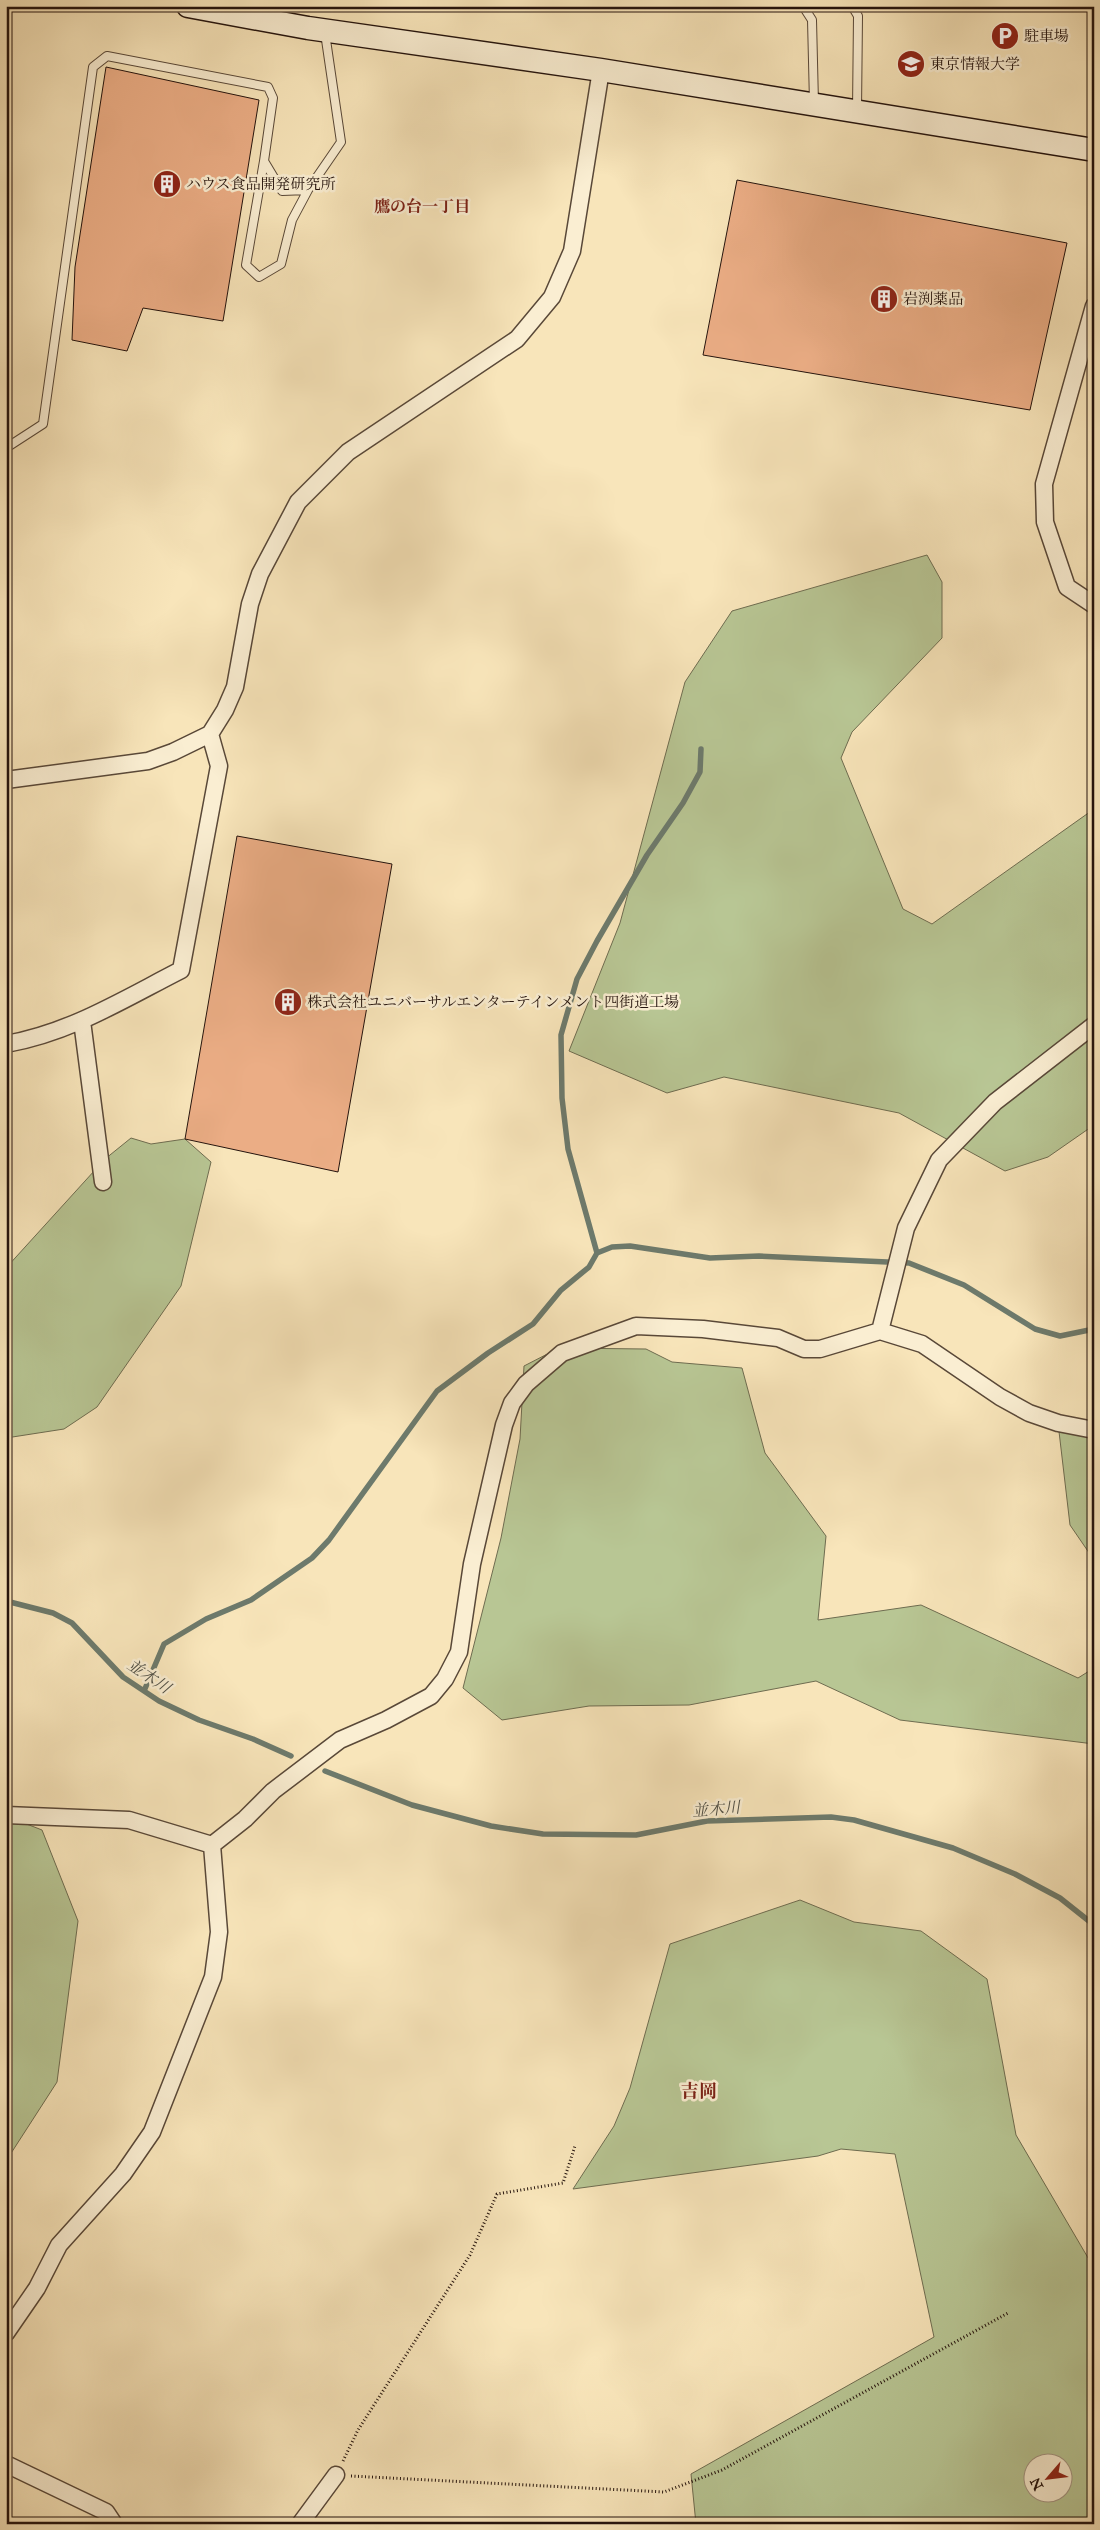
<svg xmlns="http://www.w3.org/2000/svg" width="1100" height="2530" font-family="'IM FELL Great Primer','Noto Serif JP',serif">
	<rect width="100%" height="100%" fill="#f8e5ba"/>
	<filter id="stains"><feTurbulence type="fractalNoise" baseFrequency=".004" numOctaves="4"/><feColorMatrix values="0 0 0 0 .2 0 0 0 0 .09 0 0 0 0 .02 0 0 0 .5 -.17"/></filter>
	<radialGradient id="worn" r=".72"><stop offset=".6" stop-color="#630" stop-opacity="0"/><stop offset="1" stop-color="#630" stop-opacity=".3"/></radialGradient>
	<path fill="#b8c694" stroke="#6e6c50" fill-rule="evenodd" d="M927 555 942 582V638L852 732 841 758 903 909 932 924 1094 809V1125L1048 1157 1005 1171 899 1113 724 1077 667 1093 569 1051 620 923 685 682 732 611Z
		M131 1138 151 1144 185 1139 211 1162 181 1286 97 1407 64 1429 6 1438V1268L105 1159Z
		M559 1348 646 1349 672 1362 742 1368 765 1453 826 1536 818 1620 921 1605 1078 1678 1094 1668V1744L900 1720 816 1681 689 1705 589 1706 502 1720 463 1688 501 1538 520 1439 524 1366Z
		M1058 1423 1094 1430V1560L1070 1525Z
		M6 1816 42 1830 78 1921 57 2082 6 2161Z
		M800 1900 854 1922 921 1931 987 1979 1016 2135 1094 2268V2524H696L691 2474 934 2337 895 2154 841 2149 818 2156 573 2189 614 2126 630 2088 670 1944ZM1062 2462V2492H1032V2462Z"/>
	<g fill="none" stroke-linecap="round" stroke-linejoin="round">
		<path stroke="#6d7a6c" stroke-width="5.5" d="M597 1253 612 1247 630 1246 710 1258 759 1256 909 1263 964 1285 1035 1329 1060 1336 1094 1329
			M6 1601 53 1613 72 1623 123 1677 159 1701 199 1720 253 1739 291 1756
			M144 1691 164 1644 206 1619 251 1600 312 1558 329 1540 437 1391 488 1353 533 1324 561 1290 589 1267 597 1253 568 1149 562 1098 561 1035 577 979 597 941 647 855 683 803 700 772 701 749
			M325 1771 412 1805 491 1826 543 1834 636 1835 707 1821 831 1817 854 1820 953 1848 1015 1874 1060 1898 1094 1925"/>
	</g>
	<path fill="#ebad85" stroke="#24130d" d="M106 67 259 100 223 321 143 308 127 351 72 340 75 267Z
		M737 180 1067 243 1030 410 703 355Z
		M237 836 392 864 338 1172 185 1139Z"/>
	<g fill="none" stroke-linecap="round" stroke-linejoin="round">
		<defs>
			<path id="lane" d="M803 6 812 20 814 103
				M852 6 858 16 857 110
				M264 161 246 265 259 277 281 264 292 220 308 190
				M6 448 43 424 93 67 107 56 268 87 273 98 264 161 282 191 308 190 341 142 325 33"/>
			<path id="street" d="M1094 306 1044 484 1045 522 1067 587 1094 605
				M6 780 148 761 173 752 210 734 225 710 235 687 250 604 260 574 298 502 348 452 517 339 552 297 572 251 601 70
				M82 1021 103 1182
				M6 1044C70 1033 124 999 181 970L219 766 210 734
				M880 1331 906 1228 939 1160 995 1102 1094 1025
				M6 1815 129 1820 212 1845
				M212 1845 245 1819 273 1791 340 1740 386 1720 431 1696 445 1679 459 1652 472 1564 504 1425 512 1403 526 1384 562 1353 636 1326 703 1329 778 1338 804 1349H820L880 1331 922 1344 1000 1397 1029 1413 1058 1423 1094 1430
				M6 2333 37 2288 59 2245 123 2174 152 2132 213 1977 219 1932 212 1845
				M6 2464 106 2512 114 2524
				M300 2524 336 2475"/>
			<path id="secondary" d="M188 6 308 28 601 70 1094 150"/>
		</defs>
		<use href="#lane" stroke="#594838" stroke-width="10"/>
		<use href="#street" stroke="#594838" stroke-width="19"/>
		<use href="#secondary" stroke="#24130d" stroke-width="25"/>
		<path stroke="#24130d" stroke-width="3" stroke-dasharray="1 2.5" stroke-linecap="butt" d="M343 2461 358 2430 470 2255 497 2194 563 2183 575 2146
			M351 2476 664 2492 722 2470 1008 2313"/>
		<use href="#lane" stroke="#faeed2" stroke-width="8"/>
		<use href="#street" stroke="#faeed2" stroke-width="16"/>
		<use href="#secondary" stroke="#faeed2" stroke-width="22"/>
	</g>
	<defs>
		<symbol id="parking-disc" viewBox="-11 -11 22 22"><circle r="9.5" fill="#8f2418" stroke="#faeed2"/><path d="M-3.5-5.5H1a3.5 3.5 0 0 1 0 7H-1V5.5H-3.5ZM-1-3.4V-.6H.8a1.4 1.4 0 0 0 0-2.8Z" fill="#fff"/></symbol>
		<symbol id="university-disc" viewBox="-11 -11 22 22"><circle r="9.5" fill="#8f2418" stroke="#faeed2"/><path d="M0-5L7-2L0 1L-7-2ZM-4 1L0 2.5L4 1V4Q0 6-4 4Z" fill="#fff"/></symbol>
		<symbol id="building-disc" viewBox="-11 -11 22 22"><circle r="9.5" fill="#8f2418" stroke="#faeed2"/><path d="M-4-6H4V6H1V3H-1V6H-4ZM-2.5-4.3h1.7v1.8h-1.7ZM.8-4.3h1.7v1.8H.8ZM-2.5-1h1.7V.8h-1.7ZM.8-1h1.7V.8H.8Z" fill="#fff"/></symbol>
	</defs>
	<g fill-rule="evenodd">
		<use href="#parking-disc" x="989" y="20" width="32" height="32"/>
		<use href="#university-disc" x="895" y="48" width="32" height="32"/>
		<use href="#building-disc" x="151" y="168" width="32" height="32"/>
		<use href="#building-disc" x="868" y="283" width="32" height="32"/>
		<use href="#building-disc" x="272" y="986" width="32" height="32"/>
	</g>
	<g text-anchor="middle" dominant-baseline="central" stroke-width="5" stroke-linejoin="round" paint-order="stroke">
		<g font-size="15" fill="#24130d" stroke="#faeed2" text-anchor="start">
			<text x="1024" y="36">駐車場</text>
			<text x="930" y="64">東京情報大学</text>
			<text x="186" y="184">ハウス食品開発研究所</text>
			<text x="903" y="299">岩渕薬品</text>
			<text x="307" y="1002">株式会社ユニバーサルエンターテインメント四街道工場</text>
		</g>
		<g font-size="16" font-weight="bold" fill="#7a1f14" stroke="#faeed2">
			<text x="422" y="206">鷹の台一丁目</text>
		</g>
		<g font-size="16" font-style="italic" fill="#4f4f45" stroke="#faeed2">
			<text transform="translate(149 1676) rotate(34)">並木川</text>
			<text transform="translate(716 1809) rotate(-5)">並木川</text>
		</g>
		<g font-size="18" font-weight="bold" fill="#7a1f14" stroke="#faeed2">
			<text x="699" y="2091">吉岡</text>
		</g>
	</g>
	<rect width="1100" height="2530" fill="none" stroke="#f8e5ba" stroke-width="25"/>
	<rect x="8" y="8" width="1085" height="2515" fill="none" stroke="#24130d" stroke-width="2.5"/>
	<rect x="12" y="12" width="1075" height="2505" fill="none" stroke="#24130d"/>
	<g transform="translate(1048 2478) rotate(242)"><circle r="24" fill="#faeed2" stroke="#a49683"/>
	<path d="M0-4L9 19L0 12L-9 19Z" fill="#8f2418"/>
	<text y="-8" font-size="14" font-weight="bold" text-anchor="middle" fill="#24130d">N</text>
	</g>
	<rect width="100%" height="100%" filter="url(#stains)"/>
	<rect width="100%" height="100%" fill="url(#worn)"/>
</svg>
